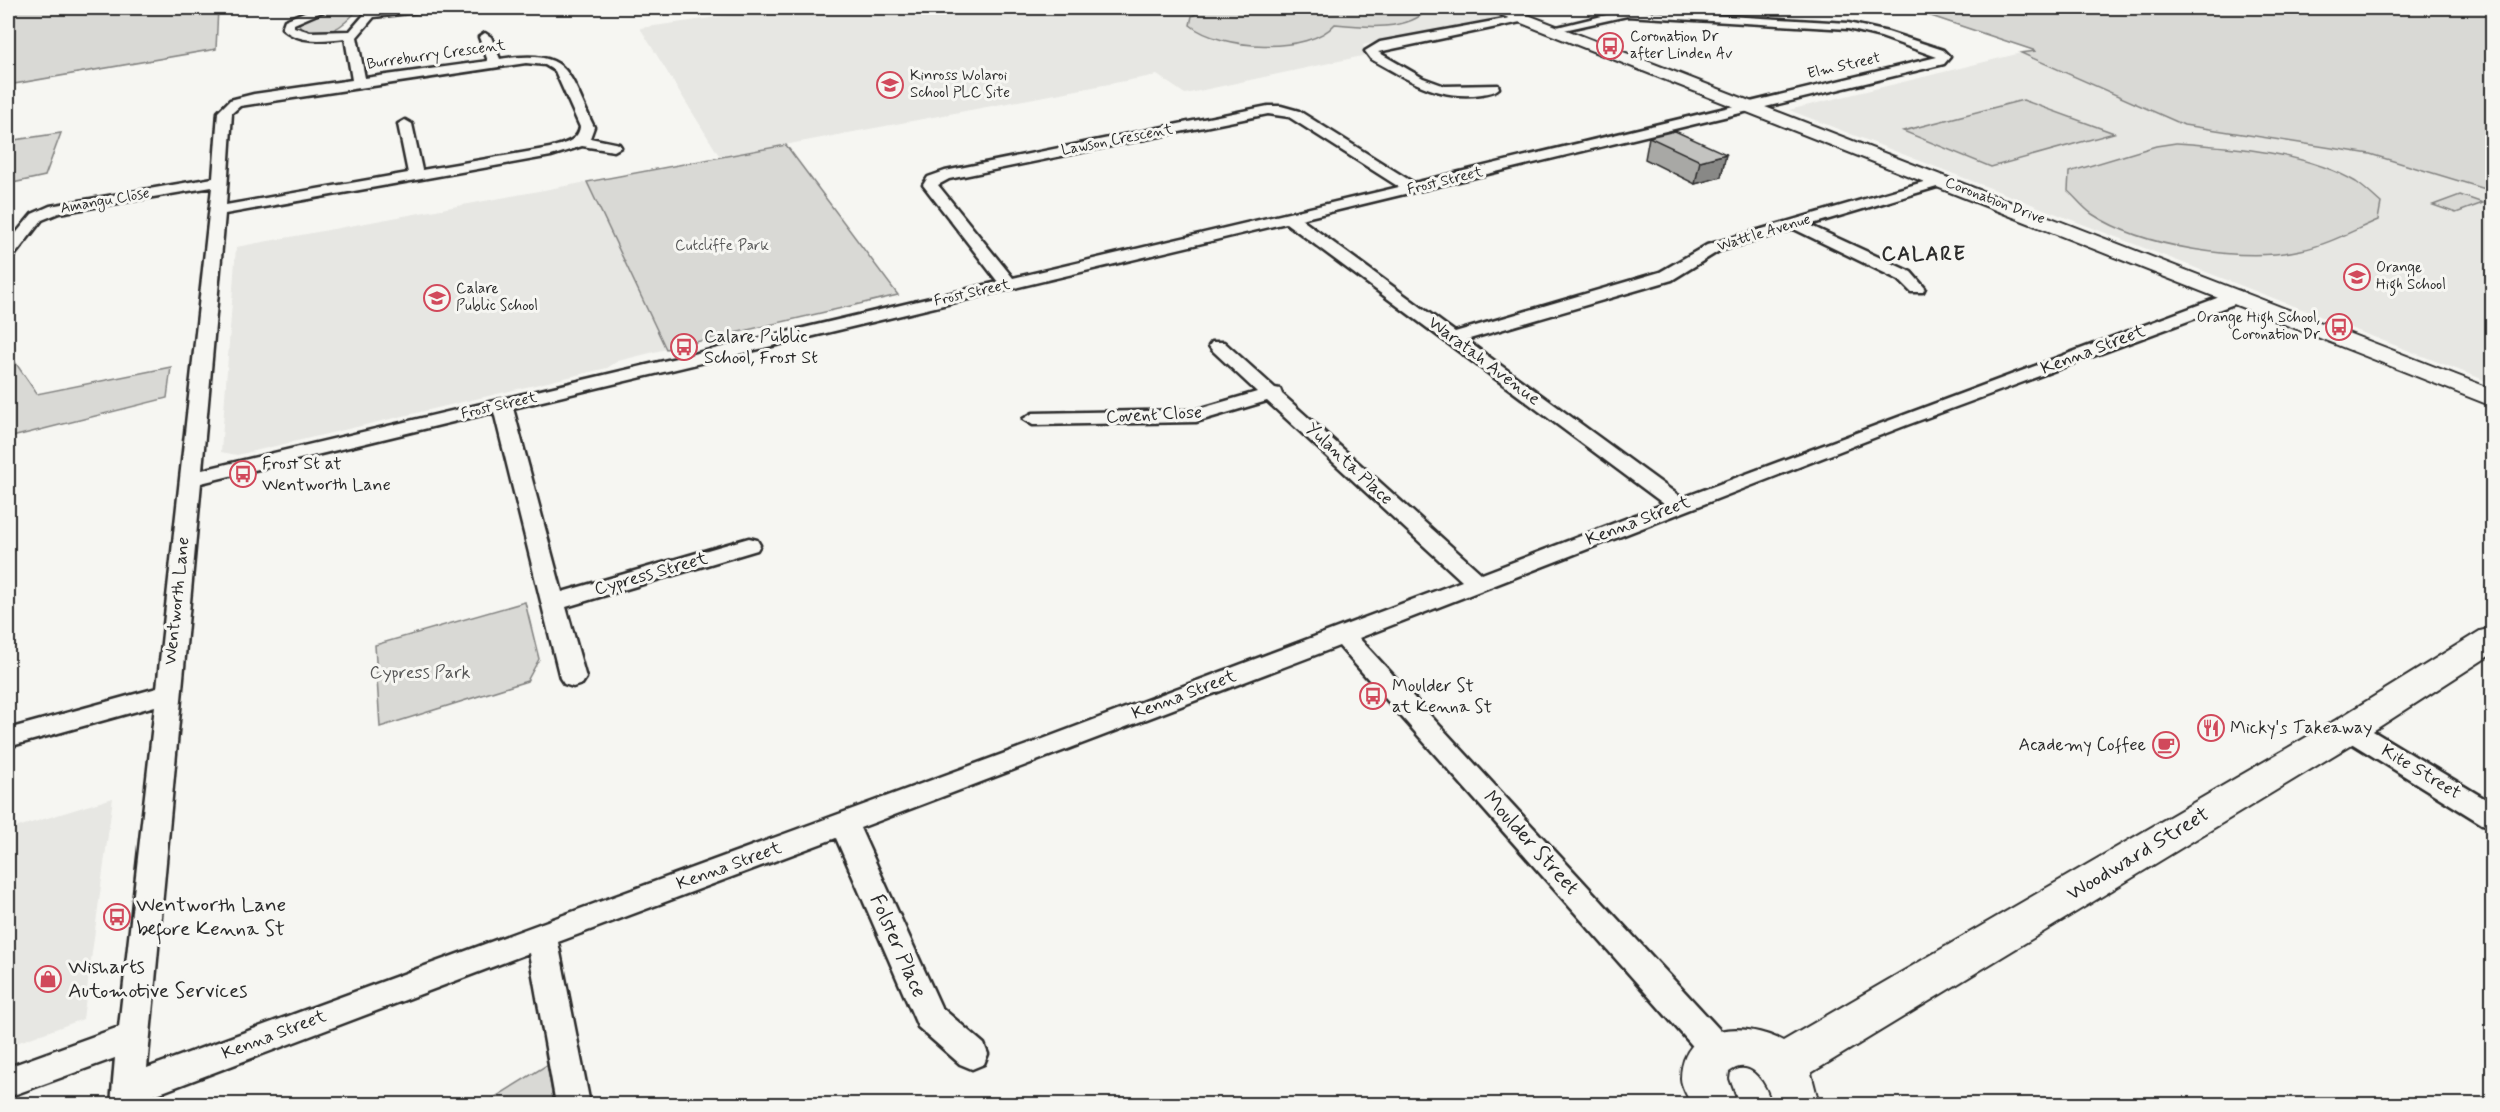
<svg xmlns="http://www.w3.org/2000/svg" width="2500" height="1112" font-family="Mynerve,sans-serif">
	<rect width="100%" height="100%" fill="#f6f6f2"/>
	<filter id="ink" filterUnits="userSpaceOnUse"><feTurbulence type="fractalNoise" baseFrequency=".0167" numOctaves="2"/><feDisplacementMap in="SourceGraphic" scale="12" xChannelSelector="R" yChannelSelector="G"/><feConvolveMatrix kernelMatrix="1 2 1 2 8 2 1 2 1" color-interpolation-filters="sRGB"/></filter>
	<g filter="url(#ink)">
		<path fill="#e7e7e3" d="M781 8H1475L1503 18 1363 45 1367 55 1185 94 1157 75 720 157 640 28Z
			M2021 53 2184 125 2370 154 2492 191V383L1789 110Z
			M587 182 666 349 618 361 607 368 237 455 221 452 236 247Z
			M113 798 83 1019 8 1046V830Z"/>
		<path fill="#d9d9d5" stroke="#828280" stroke-width="1.5" d="M8 8H218L216 49 8 85Z
			M339 8 358 10C340 28 329 39 301 28L299 24C307 13 326 10 339 8Z
			M1205 8H1429C1409 32 1363 27 1335 24 1309 55 1220 50 1190 25L1192 16Z
			M1907 8H2492V191L2370 154 2184 125 2021 53 2036 51Z
			M2023 100 2114 133 1991 167 1903 131Z
			M61 133 45 176 8 184V141Z
			M2176 143C2233 147 2306 152 2356 182 2365 188 2373 196 2381 203L2378 220C2354 230 2327 245 2301 250 2243 263 2142 247 2092 214 2083 208 2076 198 2068 191L2069 172 2156 146Z
			M786 145 898 295 666 349 587 182Z
			M2460 195 2483 203 2456 213 2433 205Z
			M8 352 37 394 171 367 167 398 8 438Z
			M525 602 539 659 527 681 380 727 375 645Z
			M547 1065 554 1104H484Z"/>
		<g fill="none" stroke-linecap="round" stroke-linejoin="round">
			<defs>
				<path id="street" d="M314 8H331L294 24V27L310 32 350 31 370 8H381L380 10 432 8 427 11 374 17 357 37 365 78 488 61 479 37 485 33 491 37 500 59C571 49 567 71 594 127L590 138 619 144 621 147 614 151 582 146 551 156 225 214 202 470 998 282 923 185 928 177 945 171 1268 106H1281L1299 111 1414 183 1937 57 1881 37 1848 29 1627 16 1555 32 1549 29 1627 10 1848 23 1888 32 1943 50 1950 57 1944 64 1301 219 1455 332 1660 272 1707 245 1937 178H1947L1949 181 1947 184 1809 225 1911 272 1925 288 1923 292H1911L1899 280 1794 229 1719 251 1672 280 1466 340 1682 498 2233 292 2239 291 2248 296 2245 300 1907 425 1359 638 1730 1041 1734 1051 1730 1061 1718 1066 1706 1061 1339 646 860 828 941 1007 984 1044 988 1054 984 1064 972 1069 960 1064 918 1027 836 838 558 942 590 1104H556L529 953 144 1099 143 1104H111L115 1058 8 1097V1067L119 1027 155 706 8 747V729L157 688 212 187 59 213 42 220 14 256 8 258V243L32 214 50 206 213 178 218 112 230 100 254 94 352 80 345 38C325 40 298 44 282 28L285 20ZM526 63 545 65 555 71 580 127C578 142 562 144 550 148L422 170 412 124 405 120 398 124 408 173 226 205 232 113 240 106ZM1268 114 1289 117 1399 187 1013 278 938 185 949 179ZM1286 223 1664 504 1482 574 1282 394 1280 389 1275 388 1224 342H1212L1209 346 1212 350 1257 392 1195 410 1033 413 1023 419 1033 425 1196 422 1267 401 1462 581 1027 745 147 1068 201 483 494 412 560 678 564 684 573 687 582 684 586 678 566 607 757 550 760 545 757 540 749 538 562 592 513 408Z
					M1526 15 1530 16V20L1378 52 1423 78 1445 86 1498 85 1499 88C1495 92 1489 93 1482 94 1439 101 1407 79 1371 59L1365 51 1380 42Z
					M2349 720 2358 722 2492 803V826L2482 824 2340 736 2336 729 2340 722Z"/>
				<path id="secondary" d="M1489 8H1510L2492 389V406L1491 11Z
					M2492 628V654L2362 738 1811 1073 1819 1104H1773C1769 1086 1752 1054 1729 1072L1728 1079 1737 1104H1691C1688 1097 1681 1086 1681 1078 1682 1022 1746 1021 1783 1041L2336 720 2480 631Z"/>
			</defs>
			<use href="#street" stroke="#2b2b2b" stroke-width="5"/>
			<use href="#secondary" stroke="#2b2b2b" stroke-width="4"/>
			<use href="#street" fill="#f6f6f2" fill-rule="evenodd"/>
			<use href="#secondary" fill="#f6f6f2" fill-rule="evenodd"/>
		</g>
		<path fill="#a8a8a5" stroke="#2b2b2b" stroke-width="1.5" d="M1649 137 1726 154 1721 177 1695 184 1645 159Z"/>
		<path fill="#888886" stroke="#2b2b2b" stroke-width="1.5" d="M1726 154 1721 177 1695 184 1700 161Z"/>
		<path fill="#c3c3c0" stroke="#2b2b2b" stroke-width="1.5" d="M1675 131 1726 154 1700 161 1649 137Z"/>
	</g>
	<defs>
		<symbol id="bus-ring" viewBox="-11 -11 22 22"><circle r="9.5" fill="#f6f6f2" stroke="#d1495b" stroke-width="1.5"/><path d="M-5-6H5V4H4V6H2V4H-2V6H-4V4H-5ZM-3.5-4V0h7V-4ZM-3.5 1.2v1.5H-2V1.2ZM2 1.2v1.5H3.5V1.2Z" fill="#d1495b"/></symbol>
		<symbol id="school-ring" viewBox="-11 -11 22 22"><circle r="9.5" fill="#f6f6f2" stroke="#d1495b" stroke-width="1.5"/><path d="M0-5L7-2L0 1L-7-2ZM-4 1L0 2.5L4 1V4Q0 6-4 4Z" fill="#d1495b"/></symbol>
		<symbol id="restaurant-ring" viewBox="-11 -11 22 22"><circle r="9.5" fill="#f6f6f2" stroke="#d1495b" stroke-width="1.5"/><path d="M-5-6h1v4h1v-4h1v4h1v-4h1v5L-1.5 .5V6h-2V.5L-5-1ZM5-6V6H3V1.5H1.5Q1.5-4 5-6Z" fill="#d1495b"/></symbol>
		<symbol id="cafe-ring" viewBox="-11 -11 22 22"><circle r="9.5" fill="#f6f6f2" stroke="#d1495b" stroke-width="1.5"/><path d="M-5.5-4.5H6V0H3Q3 3.5 0 3.5H-2.5Q-5.5 3.5-5.5 0ZM3-3.2v2h1.7v-2ZM-6 4.5H4V6H-6Z" fill="#d1495b"/></symbol>
		<symbol id="shop-ring" viewBox="-11 -11 22 22"><circle r="9.5" fill="#f6f6f2" stroke="#d1495b" stroke-width="1.5"/><path d="M-5-2.5h2.3a2.7 3.5 0 0 1 5.4 0H5L5.5 6h-11ZM-1.5-2.5h3a1.5 2.3 0 0 0-3 0Z" fill="#d1495b"/></symbol>
	</defs>
	<g fill-rule="evenodd">
		<use href="#bus-ring" x="1595" y="31" width="30" height="30"/>
		<use href="#school-ring" x="875" y="70" width="30" height="30"/>
		<use href="#school-ring" x="2342" y="262" width="30" height="30"/>
		<use href="#school-ring" x="422" y="283" width="30" height="30"/>
		<use href="#bus-ring" x="2324" y="312" width="30" height="30"/>
		<use href="#bus-ring" x="669" y="332" width="30" height="30"/>
		<use href="#bus-ring" x="228" y="459" width="30" height="30"/>
		<use href="#bus-ring" x="1358" y="681" width="30" height="30"/>
		<use href="#restaurant-ring" x="2196" y="713" width="30" height="30"/>
		<use href="#cafe-ring" x="2151" y="730" width="30" height="30"/>
		<use href="#bus-ring" x="102" y="902" width="30" height="30"/>
		<use href="#shop-ring" x="33" y="964" width="30" height="30"/>
	</g>
	<g text-anchor="middle" dominant-baseline="central" stroke-width="6" stroke-linejoin="round" paint-order="stroke">
		<g font-size="15" fill="#2b2b2b" stroke="#f6f6f2" text-anchor="start">
			<text x="1630" y="37">Coronation Dr<tspan x="1630" dy="17">after Linden Av</tspan></text>
			<text x="910" y="76">Kinross Wolaroi<tspan x="910" dy="17">School PLC Site</tspan></text>
			<text x="2376" y="268">Orange<tspan x="2376" dy="17">High School</tspan></text>
			<text x="456" y="289">Calare<tspan x="456" dy="17">Public School</tspan></text>
			<text x="2320" y="318" text-anchor="end">Orange High School,<tspan x="2320" dy="17">Coronation Dr</tspan></text>
		</g>
		<g font-size="15" fill="#2b2b2b" stroke="#f6f6f2">
			<text transform="translate(436 55) rotate(-8)">Burreburry Crescent</text>
			<text transform="translate(1844 66) rotate(-13)">Elm Street</text>
			<text transform="translate(1117 140) rotate(-11)">Lawson Crescent</text>
			<text transform="translate(1445 181) rotate(-14)">Frost Street</text>
			<text transform="translate(105 201) rotate(-10)">Amangu Close</text>
			<text transform="translate(1995 201) rotate(21)">Coronation Drive</text>
			<text transform="translate(1764 233) rotate(-17)">Wattle Avenue</text>
			<text transform="translate(972 293) rotate(-13)">Frost Street</text>
			<text transform="translate(499 406) rotate(-13)">Frost Street</text>
		</g>
		<g font-size="15" fill="#565656" stroke="#f6f6f2">
			<text x="722" y="246">Cutcliffe Park</text>
		</g>
		<g font-size="18" fill="#2b2b2b" stroke="#f6f6f2" text-anchor="start">
			<text x="704" y="337">Calare Public<tspan x="704" dy="21">School, Frost St</tspan></text>
			<text x="262" y="464">Frost St at<tspan x="262" dy="21">Wentworth Lane</tspan></text>
			<text x="1392" y="686">Moulder St<tspan x="1392" dy="21">at Kenna St</tspan></text>
			<text x="2230" y="728">Micky's Takeaway</text>
			<text x="2146" y="745" text-anchor="end">Academy Coffee</text>
		</g>
		<g font-size="18" fill="#2b2b2b" stroke="#f6f6f2">
			<text transform="translate(2093 350) rotate(-21)">Kenna Street</text>
			<text transform="translate(1484 361) rotate(37)">Waratah Avenue</text>
			<text transform="translate(1154 415) rotate(-3)">Covent Close</text>
			<text transform="translate(1349 464) rotate(43)">Yulanta Place</text>
			<text transform="translate(1638 521) rotate(-21)">Kenna Street</text>
			<text transform="translate(651 574) rotate(-16)">Cypress Street</text>
			<text transform="translate(177 601) rotate(-84)">Wentworth Lane</text>
			<text transform="translate(1184 695) rotate(-21)">Kenna Street</text>
			<text transform="translate(2421 772) rotate(31)">Kite Street</text>
			<text transform="translate(729 866) rotate(-20)">Kenna Street</text>
			<text transform="translate(274 1035) rotate(-21)">Kenna Street</text>
		</g>
		<g font-size="18" fill="#565656" stroke="#f6f6f2">
			<text x="420" y="673">Cypress Park</text>
		</g>
		<g font-size="20" font-weight="bold" letter-spacing="1.5" fill="#2b2b2b" stroke="#f6f6f2">
			<text x="1924" y="254">CALARE</text>
		</g>
		<g font-size="21" fill="#2b2b2b" stroke="#f6f6f2">
			<text transform="translate(1531 843) rotate(48)">Moulder Street</text>
			<text transform="translate(2138 854) rotate(-31)">Woodward Street</text>
			<text transform="translate(898 946) rotate(66)">Folster Place</text>
		</g>
		<g font-size="21" fill="#2b2b2b" stroke="#f6f6f2" text-anchor="start">
			<text x="136" y="905">Wentworth Lane<tspan x="136" dy="24">before Kenna St</tspan></text>
			<text x="68" y="967">Wisharts<tspan x="68" dy="24">Automotive Services</tspan></text>
		</g>
	</g>
	<rect width="2500" height="1112" fill="none" stroke="#f6f6f2" stroke-width="30"/>
	<rect x="15" y="15" width="2470" height="1082" fill="none" stroke="#2b2b2b" stroke-width="2" filter="url(#ink)"/>
</svg>
